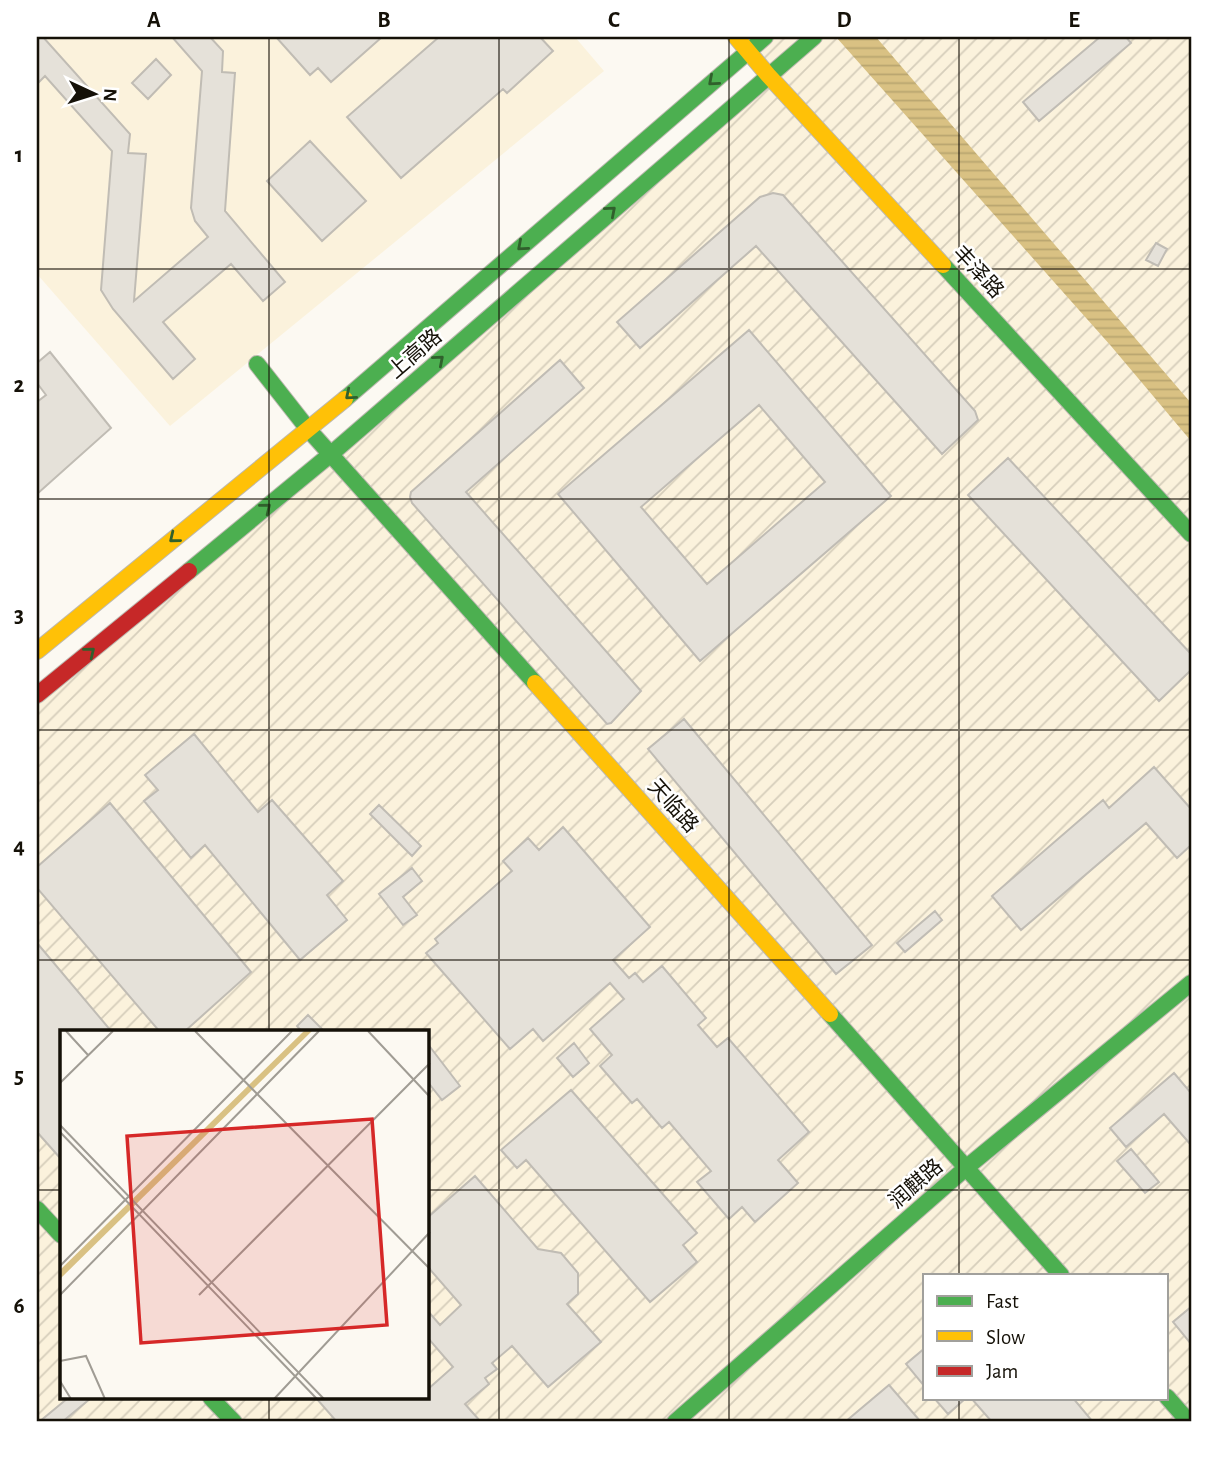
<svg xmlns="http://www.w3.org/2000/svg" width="1228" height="1459" font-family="'Alegreya Sans','Noto Sans SC',sans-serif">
	<defs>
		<pattern id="industrial-furrows" width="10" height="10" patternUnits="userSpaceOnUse" patternTransform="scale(1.75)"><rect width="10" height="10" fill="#fbf2dc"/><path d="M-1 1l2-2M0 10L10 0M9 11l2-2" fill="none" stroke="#d6cebb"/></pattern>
		<pattern id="water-rules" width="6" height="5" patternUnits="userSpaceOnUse" patternTransform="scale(1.75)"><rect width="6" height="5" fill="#d9c183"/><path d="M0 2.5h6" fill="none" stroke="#b9a570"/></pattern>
	</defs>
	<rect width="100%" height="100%" fill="#fcf9f2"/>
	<path fill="#fbf2dc" d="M37 37H575L604 71 170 426 37 274Z"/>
	<path fill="url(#industrial-furrows)" fill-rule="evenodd" d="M736 37H1191V1422H37V695L768 75ZM61 1032H427V1398H61ZM925 1275H1167V1398H925Z"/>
	<path fill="url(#water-rules)" d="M836 37H876L1191 403V441L1111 346Z"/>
	<path fill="#e5e1d9" stroke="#c0bcb4" stroke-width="2" fill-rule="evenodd" d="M37 37H43L130 134 128 153 146 154 134 301 208 237 195 221 191 208 202 71 172 37H210L223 51 222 72 235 73 225 211 285 282 263 301 231 264 163 322 195 359 173 379 113 309 101 290 112 151 45 76 37 84Z
		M276 37H382L331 82 318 68 310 75Z
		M439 37H540L553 51 507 93 503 89 401 178 347 117Z
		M1100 37H1126L1131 43 1039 121 1023 102Z
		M156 59 171 75 148 99 132 83Z
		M310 141 366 201 322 241 267 181Z
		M773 193 783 195 975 411 978 420 942 454 756 246 640 348 617 322 760 197Z
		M1156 243 1167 249 1158 266 1146 260Z
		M749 330 891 496 700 661 558 494ZM759 405 825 482 707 584 641 507Z
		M50 352 111 428 37 494V402L46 395 37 383V363Z
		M560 360 584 388 466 492 641 691 611 723 607 724 412 503 410 497 411 492Z
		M1008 458 1191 654V670L1159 701 968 495Z
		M684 719 872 945 836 974 648 749Z
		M194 734 258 812 272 800 343 881 327 895 347 920 300 960 205 845 191 858 144 801 158 790 145 775Z
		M1154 767 1191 809V845L1177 858 1146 823 1021 930 992 896 1103 800 1109 808Z
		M110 803 251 972 184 1032H160L37 888V867Z
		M379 805 421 846 412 856 370 814Z
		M563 827 650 927 613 960 629 978 635 973 643 982 662 966 706 1018 698 1025 717 1047 728 1038 809 1132 778 1160 798 1183 755 1222 742 1207 729 1219 697 1182 711 1171 669 1122 662 1128 637 1099 632 1103 600 1066 612 1055 590 1029 624 999 610 983 543 1041 533 1029 510 1049 426 953 438 943 435 939 512 871 503 861 528 838 539 850Z
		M412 868 422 881 403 897 417 915 403 925 379 894Z
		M935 911 942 920 905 952 897 943Z
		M37 943 112 1032H61V1159L37 1132Z
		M308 1015 325 1032H302L297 1026Z
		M427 1043 460 1086 442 1100 427 1081Z
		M574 1043 589 1063 573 1077 557 1058Z
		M1174 1073 1191 1093V1145L1164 1114 1126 1147 1110 1128Z
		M571 1090 697 1233 683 1245 697 1262 650 1302 526 1160 517 1168 501 1150Z
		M1131 1149 1159 1182 1145 1193 1117 1161Z
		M475 1176 538 1249 561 1253 578 1273V1294L567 1304 601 1342 548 1387 512 1346 492 1363 497 1369 485 1378 489 1384 465 1404 481 1422H337L316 1398H427V1390L453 1367 427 1337V1310L440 1325 461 1305 427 1266V1218Z
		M1191 1307V1344L1173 1322Z
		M925 1348V1387L906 1364Z
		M889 1385 921 1422H845Z
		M68 1398H91L62 1422H39Z
		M934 1398H966L948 1414Z
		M971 1398H1073L1093 1422H992Z"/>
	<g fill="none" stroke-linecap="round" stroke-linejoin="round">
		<defs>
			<path id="fast" d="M943 265 1191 534
				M257 364 308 429 535 683
				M345 399 765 37
				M189 571 331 454 814 37
				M830 1014 1061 1275
				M37 1209 61 1235
				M1167 1397 1189 1422
				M211 1398 234 1422
				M675 1422 967 1167 1191 983"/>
			<path id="slow" d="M736 37 768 75 943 265
				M37 651 345 399
				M535 683 830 1014"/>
			<path id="jam" d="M37 695 189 571"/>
		</defs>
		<use href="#fast" stroke="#bcb8b0" stroke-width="18"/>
		<use href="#slow" stroke="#bcb8b0" stroke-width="18"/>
		<use href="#jam" stroke="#bcb8b0" stroke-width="18"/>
		<use href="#fast" stroke="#4caf50" stroke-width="16"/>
		<use href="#slow" stroke="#ffc107" stroke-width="16"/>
		<use href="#jam" stroke="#c62828" stroke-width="16"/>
	</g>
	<defs><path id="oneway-chevron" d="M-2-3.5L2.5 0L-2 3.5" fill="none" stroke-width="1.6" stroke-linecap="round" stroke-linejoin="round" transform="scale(1.75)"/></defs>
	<g stroke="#30602c">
		<use href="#oneway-chevron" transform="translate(713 81) rotate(139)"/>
		<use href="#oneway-chevron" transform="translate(611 211) rotate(-41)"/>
		<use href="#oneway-chevron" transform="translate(522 246) rotate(139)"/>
		<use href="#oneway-chevron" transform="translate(439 360) rotate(-41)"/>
		<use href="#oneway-chevron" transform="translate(350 395) rotate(140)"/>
		<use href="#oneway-chevron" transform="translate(266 508) rotate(-39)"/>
		<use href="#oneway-chevron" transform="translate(174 538) rotate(141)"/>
		<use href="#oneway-chevron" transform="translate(90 652) rotate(-39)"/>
	</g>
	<path fill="none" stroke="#151108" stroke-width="2" stroke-opacity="0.55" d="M269 37V1032M499 37V1422M729 37V1422M959 37V1275M37 269H1191M37 499H1191M37 730H1191M37 960H1191M37 1190H61M427 1190H1191M269 1398V1422M959 1398V1422"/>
	<g text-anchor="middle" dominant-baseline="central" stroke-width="5" stroke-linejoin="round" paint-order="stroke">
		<g font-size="21" fill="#151108" stroke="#fff">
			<text transform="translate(978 272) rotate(47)">丰泽路</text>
			<text transform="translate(415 354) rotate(-41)">上高路</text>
			<text transform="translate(673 806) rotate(48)">天临路</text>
			<text transform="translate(916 1184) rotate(-41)">润麒路</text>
		</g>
	</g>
	<g transform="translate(60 1030)">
		<rect width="369" height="369" fill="#fcf9f2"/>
		<path d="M244 1H252L0 249V240Z" fill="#d9c183"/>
		<path fill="none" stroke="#a09c94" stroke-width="2" d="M6 1 28 25M135 1 370 239M308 1 370 67M0 53 53 1M0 95 264 369M0 102 257 369M0 236 232 1M0 265 259 1M139 265 370 33M0 331 26 326 45 369M0 351 11 369M214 369 370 202"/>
		<path fill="#d62828" fill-opacity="0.15" stroke="#d62828" stroke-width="3.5" d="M312 89 327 295 81 313 67 106Z"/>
		<rect width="369" height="369" fill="none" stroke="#151108" stroke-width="3.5"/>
	</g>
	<rect width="1228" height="1459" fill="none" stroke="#ffffff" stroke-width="77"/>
	<rect x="923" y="1274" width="245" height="126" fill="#ffffff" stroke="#a1a09c" stroke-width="2"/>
	<rect x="937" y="1296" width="35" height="10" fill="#4caf50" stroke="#a1a09c" stroke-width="2"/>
	<text x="986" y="1308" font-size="21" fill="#151108">Fast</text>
	<rect x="937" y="1331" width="35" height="10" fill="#ffc107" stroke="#a1a09c" stroke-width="2"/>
	<text x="986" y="1344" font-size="21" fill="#151108">Slow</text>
	<rect x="937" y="1366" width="35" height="10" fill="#c62828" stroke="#a1a09c" stroke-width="2"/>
	<text x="986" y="1378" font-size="21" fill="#151108">Jam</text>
	<g transform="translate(94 94) rotate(94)" stroke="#ffffff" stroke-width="5" paint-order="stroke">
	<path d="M0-5L12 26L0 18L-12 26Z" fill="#151108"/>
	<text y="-10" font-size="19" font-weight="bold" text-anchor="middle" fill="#151108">N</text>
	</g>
	<rect x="38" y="38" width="1152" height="1382" fill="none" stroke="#151108" stroke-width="2.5"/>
	<g font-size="23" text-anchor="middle" font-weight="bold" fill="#151108">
		<text x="154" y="27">A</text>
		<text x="384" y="27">B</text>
		<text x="614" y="27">C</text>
		<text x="844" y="27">D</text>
		<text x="1074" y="27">E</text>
		<text x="19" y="162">1</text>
		<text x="19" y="392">2</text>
		<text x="19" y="622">3</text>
		<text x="19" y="853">4</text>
		<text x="19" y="1083">5</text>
		<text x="19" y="1313">6</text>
	</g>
</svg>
